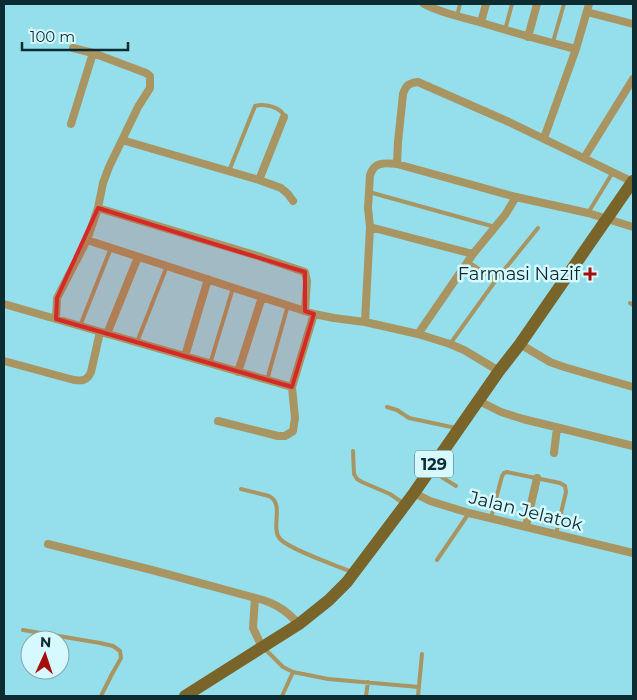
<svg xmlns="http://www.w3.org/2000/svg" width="637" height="700" font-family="Montserrat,sans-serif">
	<rect width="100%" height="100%" fill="#94dfeb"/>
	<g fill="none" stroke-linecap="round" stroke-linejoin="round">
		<path stroke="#a89562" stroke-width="4" d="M457 16 460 4
			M505 30 512 4
			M553 42 564 4
			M229 171 255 106C264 103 282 107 284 117
			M369 192 495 227
			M588 213 613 172
			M468 262 496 280
			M630 303 633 305
			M80 326 111 248
			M137 342 167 266
			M450 344 496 280 538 228
			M210 364 233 288
			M267 380 288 305
			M387 407 397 410 409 418 456 428
			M353 451 354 474 357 479 362 482 390 494 403 503
			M432 471 456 486
			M241 489 269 496C285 504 270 527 280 539 291 550 335 565 352 572
			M491 518 502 476 504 473 507 472 560 483 565 486 566 492 556 534
			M437 560 469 513
			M23 630 100 643 113 646 120 651 121 658 112 674 101 696
			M264 648 283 667 293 672 328 679 419 687
			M282 696 293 672
			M366 696 368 682
			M418 696 422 654"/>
		<path stroke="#a89562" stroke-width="8" d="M424 4C441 13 461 17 479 22 512 32 544 41 576 49
			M587 12 633 24
			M481 22 486 4
			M528 37 537 4
			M71 124 93 53
			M544 138 576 49 589 4
			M122 140 259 180 281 188 288 194 293 201
			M584 158 633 79
			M397 164 398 142 403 94C406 85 409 83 418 82L509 122 633 182
			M259 180 284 117
			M98 208 258 256 305 272 307 281 305 311
			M370 227 473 254
			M87 240 314 314 334 318 365 322 418 334 450 344 464 350 499 371
			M4 304 292 387
			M56 319 57 298 87 240 98 208 103 183 109 167 138 107 150 88V76L146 73 93 53 73 48
			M365 322 370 227 368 208 370 175C375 161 385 163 397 164L516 197 588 213 633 227
			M107 334 138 257
			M418 334 473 254 505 215 516 197
			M520 344 550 362 564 367 633 387
			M185 356 208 279
			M4 361 74 380C82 381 87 381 91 372L100 332
			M238 372 262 297
			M479 401 501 412 523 419 633 446
			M218 421 278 436H285L293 431 295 418 292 387 314 314
			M554 453 557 428
			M414 493 430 501 469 513 633 553
			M526 526 537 478
			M48 544 152 570 263 600C280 606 286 611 299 624
			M255 598 253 628 262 647"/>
		<path stroke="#796429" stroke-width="12" d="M185 696 299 624 329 600 347 582 414 493 499 371 520 344 633 181"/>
	</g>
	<path fill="#d62828" fill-opacity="0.2" stroke="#d62828" stroke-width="4" stroke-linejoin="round" d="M98 208 305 272V311L314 314 292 387 56 319 57 298Z"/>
	<path fill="#a40d0a" stroke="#d5f9ff" stroke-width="2" d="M587.5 266.5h5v5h5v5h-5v5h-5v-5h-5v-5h5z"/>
	<g text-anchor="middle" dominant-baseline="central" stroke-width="5" stroke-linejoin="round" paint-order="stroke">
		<rect fill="#d5f9ff" stroke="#486a6f" stroke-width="1" x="415" y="450.5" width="38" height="27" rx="4"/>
		<g font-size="16" font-weight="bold" fill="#0c2c31">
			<text x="434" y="464">129</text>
		</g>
		<g font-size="18" fill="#0c2c31" stroke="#d5f9ff" text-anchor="end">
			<text x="580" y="274">Farmasi Nazif</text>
		</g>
		<g font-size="18" fill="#0c2c31" stroke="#d5f9ff">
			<text transform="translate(526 511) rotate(14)">Jalan Jelatok</text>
		</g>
	</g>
	<rect width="637" height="700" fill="none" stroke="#0c2c31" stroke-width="10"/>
	<g transform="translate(45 655) rotate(3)"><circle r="24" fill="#d5f9ff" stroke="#85a7ad"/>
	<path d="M0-4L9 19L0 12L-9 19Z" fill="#a40d0a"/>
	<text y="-8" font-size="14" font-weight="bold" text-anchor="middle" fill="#0c2c31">N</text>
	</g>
	<path d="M22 42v8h106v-8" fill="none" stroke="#0c2c31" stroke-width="2.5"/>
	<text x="30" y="42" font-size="15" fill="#0c2c31" stroke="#d5f9ff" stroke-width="4" paint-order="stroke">100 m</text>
</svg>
